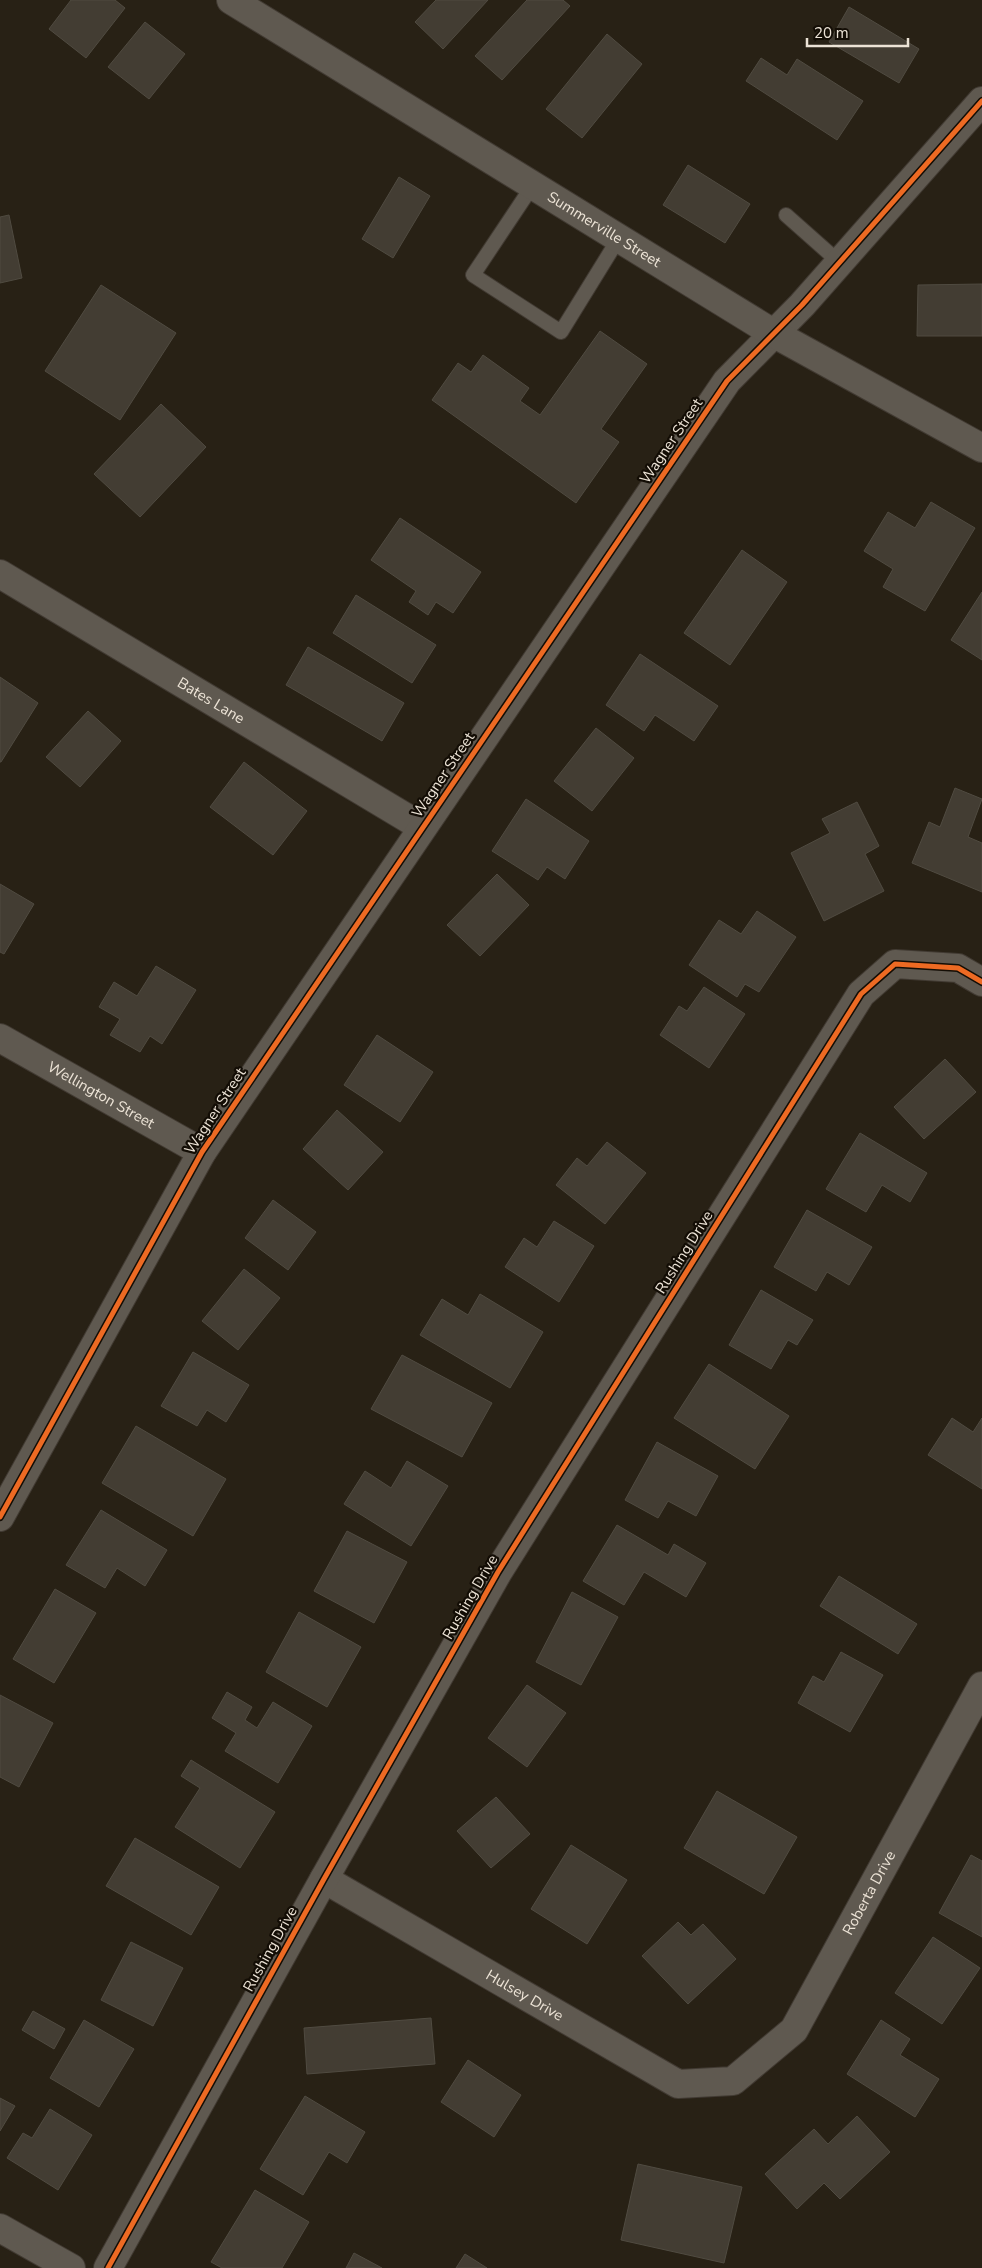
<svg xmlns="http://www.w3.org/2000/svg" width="982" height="2268" font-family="'Nunito Sans',sans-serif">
	<rect width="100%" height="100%" fill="#282115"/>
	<path fill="#433d33" stroke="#504b41" d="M71 0H115L125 8 86 58 49 29Z
		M436 0H488L443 49 415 22Z
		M527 0H563L570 6 502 80 475 56Z
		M849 7 919 49 899 83 829 42Z
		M145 22 185 54 149 99 108 67Z
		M607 34 642 64 582 138 546 109Z
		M761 58 787 75 797 59 863 101 837 140 746 81Z
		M688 165 750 204 725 243 663 205Z
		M399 177 430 196 393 258 362 239Z
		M9 215 22 278 0 283V217Z
		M982 284V336H917L918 285Z
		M101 285 176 333 120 420 45 371Z
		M600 331 647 364 601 429 619 442 576 503 432 400 458 363 471 372 483 355 529 388 520 401 540 415Z
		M161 404 206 447 140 517 94 474Z
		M931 502 975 528 925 611 883 587 893 569 864 551 888 512 915 528Z
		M400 518 481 572 453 613 436 602 428 615 409 602 416 591 371 560Z
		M742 550 787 582 730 665 684 633Z
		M982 592V660L951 640Z
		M356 595 436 645 412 683 333 633Z
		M308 647 404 703 382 741 286 685Z
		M640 654 718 706 694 741 655 715 644 731 606 705Z
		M0 677 38 703 1 762H0Z
		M88 711 121 741 80 787 46 757Z
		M596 728 634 758 592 811 554 781Z
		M244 762 307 811 273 855 210 807Z
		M955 788 982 799 968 837 982 843V892L912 863 929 822 940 827Z
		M526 799 589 841 565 879 547 867 538 880 492 851Z
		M857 802 879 846 865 854 884 891 824 921 791 853 830 833 822 819Z
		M497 874 529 905 480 956 447 925Z
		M0 884 34 904 4 954 0 952Z
		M757 911 796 937 759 992 745 984 737 997 689 965 719 920 741 934Z
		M156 966 196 990 162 1044 150 1036 140 1052 110 1035 120 1019 99 1007 114 982 137 996Z
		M704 987 745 1014 709 1068 660 1035 679 1006 687 1011Z
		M377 1035 433 1072 400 1122 344 1085Z
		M945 1059 976 1092 924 1139 894 1107Z
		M337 1110 383 1152 348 1190 303 1149Z
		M860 1133 927 1173 910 1202 882 1185 866 1212 826 1189Z
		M607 1142 646 1173 605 1224 556 1185 577 1158 587 1166Z
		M273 1200 316 1232 288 1270 245 1238Z
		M807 1210 872 1247 849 1285 827 1272 816 1291 774 1267Z
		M554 1221 594 1246 559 1302 505 1267 524 1238 537 1247Z
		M244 1269 280 1298 238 1350 202 1321Z
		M761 1290 813 1320 797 1345 788 1340 771 1369 729 1345Z
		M480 1294 543 1332 510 1388 420 1335 442 1299 468 1315Z
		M193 1352 249 1385 226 1422 207 1410 197 1426 161 1406Z
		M402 1355 492 1403 462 1457 371 1409Z
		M709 1364 789 1416 755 1469 674 1418Z
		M952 1418 973 1432 982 1418V1489L928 1455Z
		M136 1426 226 1479 193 1536 102 1483Z
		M657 1442 718 1476 696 1516 668 1501 658 1518 625 1500Z
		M407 1461 448 1486 411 1546 344 1504 365 1471 391 1488Z
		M101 1510 167 1550 145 1586 117 1568 105 1588 66 1565Z
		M617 1525 668 1555 674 1544 706 1563 686 1597 644 1572 624 1605 583 1581Z
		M347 1531 407 1562 374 1623 314 1591Z
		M839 1576 917 1624 898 1654 820 1606Z
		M55 1589 96 1613 54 1683 13 1659Z
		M572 1592 618 1617 581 1685 536 1662Z
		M299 1612 361 1647 327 1707 266 1672Z
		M841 1652 883 1675 850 1732 798 1703 813 1676 824 1682Z
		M527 1685 566 1713 527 1767 488 1738Z
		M227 1692 252 1707 245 1720 257 1728 273 1702 312 1726 278 1783 225 1751 236 1733 212 1718Z
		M0 1695 53 1723 19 1787 0 1777Z
		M191 1760 275 1812 240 1868 175 1827 200 1788 181 1776Z
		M717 1791 797 1837 764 1894 684 1848Z
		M496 1797 530 1834 491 1868 457 1831Z
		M135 1838 219 1887 191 1935 106 1886Z
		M571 1845 627 1880 587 1944 531 1909Z
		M971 1855 982 1861V1937L939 1913Z
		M678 1922 691 1935 703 1924 736 1959 688 2004 642 1956Z
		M933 1937 980 1968 942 2024 895 1993Z
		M131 1942 183 1968 153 2026 101 2000Z
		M33 2011 65 2029 54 2049 22 2030Z
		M431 2018 435 2064 307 2074 304 2028Z
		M84 2020 134 2049 99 2107 50 2078Z
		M881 2020 910 2039 900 2055 939 2079 915 2117 847 2074Z
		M468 2060 521 2095 494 2137 441 2102Z
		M305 2096 365 2132 347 2163 329 2152 303 2195 260 2169Z
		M0 2098 15 2106 0 2131Z
		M50 2109 92 2135 58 2190 7 2158 23 2133 32 2138Z
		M857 2116 890 2152 840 2199 824 2183 797 2209 765 2174 814 2129 828 2144Z
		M638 2164 742 2187 724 2263 621 2240Z
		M255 2190 309 2222 282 2268H222L211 2262Z
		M354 2253 382 2268H346Z
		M465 2254 487 2268H456Z"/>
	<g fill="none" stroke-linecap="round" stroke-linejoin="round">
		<defs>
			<path id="lane" d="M533 185 473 275 561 332 619 238
				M786 215 839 262"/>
			<g id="street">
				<path id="s1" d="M0 574 422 827"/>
				<path id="s2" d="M0 1038 202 1152"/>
				<path d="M0 1517 202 1152 727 381 802 305 982 101"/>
				<path id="s3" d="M324 1879 678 2084 733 2081 794 2030 982 1686"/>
				<path d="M108 2268 324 1879 498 1572 861 994 895 964 958 968 982 982"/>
			</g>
			<g id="secondary">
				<path id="s4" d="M231 0 773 333 982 448"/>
				<path d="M0 2228 71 2268"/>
			</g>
		</defs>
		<use href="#lane" stroke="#413a32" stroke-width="16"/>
		<use href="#street" stroke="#413a32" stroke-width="30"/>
		<use href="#secondary" stroke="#413a32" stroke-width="30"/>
		<use href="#lane" stroke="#5f5950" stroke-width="14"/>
		<use href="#street" stroke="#5f5950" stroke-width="28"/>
		<use href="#secondary" stroke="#5f5950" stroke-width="28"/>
		<defs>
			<path id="cycleway" d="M0 1517 202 1152 727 381 802 305 982 101
				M108 2268 324 1879 498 1572 861 994 895 964 958 968 982 982"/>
		</defs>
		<use href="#cycleway" stroke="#130d05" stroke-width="8"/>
		<use href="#cycleway" stroke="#ed6a23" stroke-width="5"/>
	</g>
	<g text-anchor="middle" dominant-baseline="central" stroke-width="4.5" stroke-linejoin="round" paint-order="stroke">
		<g font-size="15" fill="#ece3d6" stroke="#130d05">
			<text stroke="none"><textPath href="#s4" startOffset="438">Summerville Street</textPath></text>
			<text transform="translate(671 441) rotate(-56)">Wagner Street</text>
			<text stroke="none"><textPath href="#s1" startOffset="246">Bates Lane</textPath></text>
			<text transform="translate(443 775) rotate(-56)">Wagner Street</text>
			<text stroke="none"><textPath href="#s2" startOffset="116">Wellington Street</textPath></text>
			<text transform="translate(215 1111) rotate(-57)">Wagner Street</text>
			<text transform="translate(684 1252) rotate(-58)">Rushing Drive</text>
			<text transform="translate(470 1597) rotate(-60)">Rushing Drive</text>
			<text stroke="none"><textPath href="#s3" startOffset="700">Roberta Drive</textPath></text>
			<text transform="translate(270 1949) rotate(-61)">Rushing Drive</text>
			<text stroke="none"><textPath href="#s3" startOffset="232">Hulsey Drive</textPath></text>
		</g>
	</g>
	<path d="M807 38v8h101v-8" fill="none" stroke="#ece3d6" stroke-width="2.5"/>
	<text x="814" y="38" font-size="15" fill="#ece3d6" stroke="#130d05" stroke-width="4" paint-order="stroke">20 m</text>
</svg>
